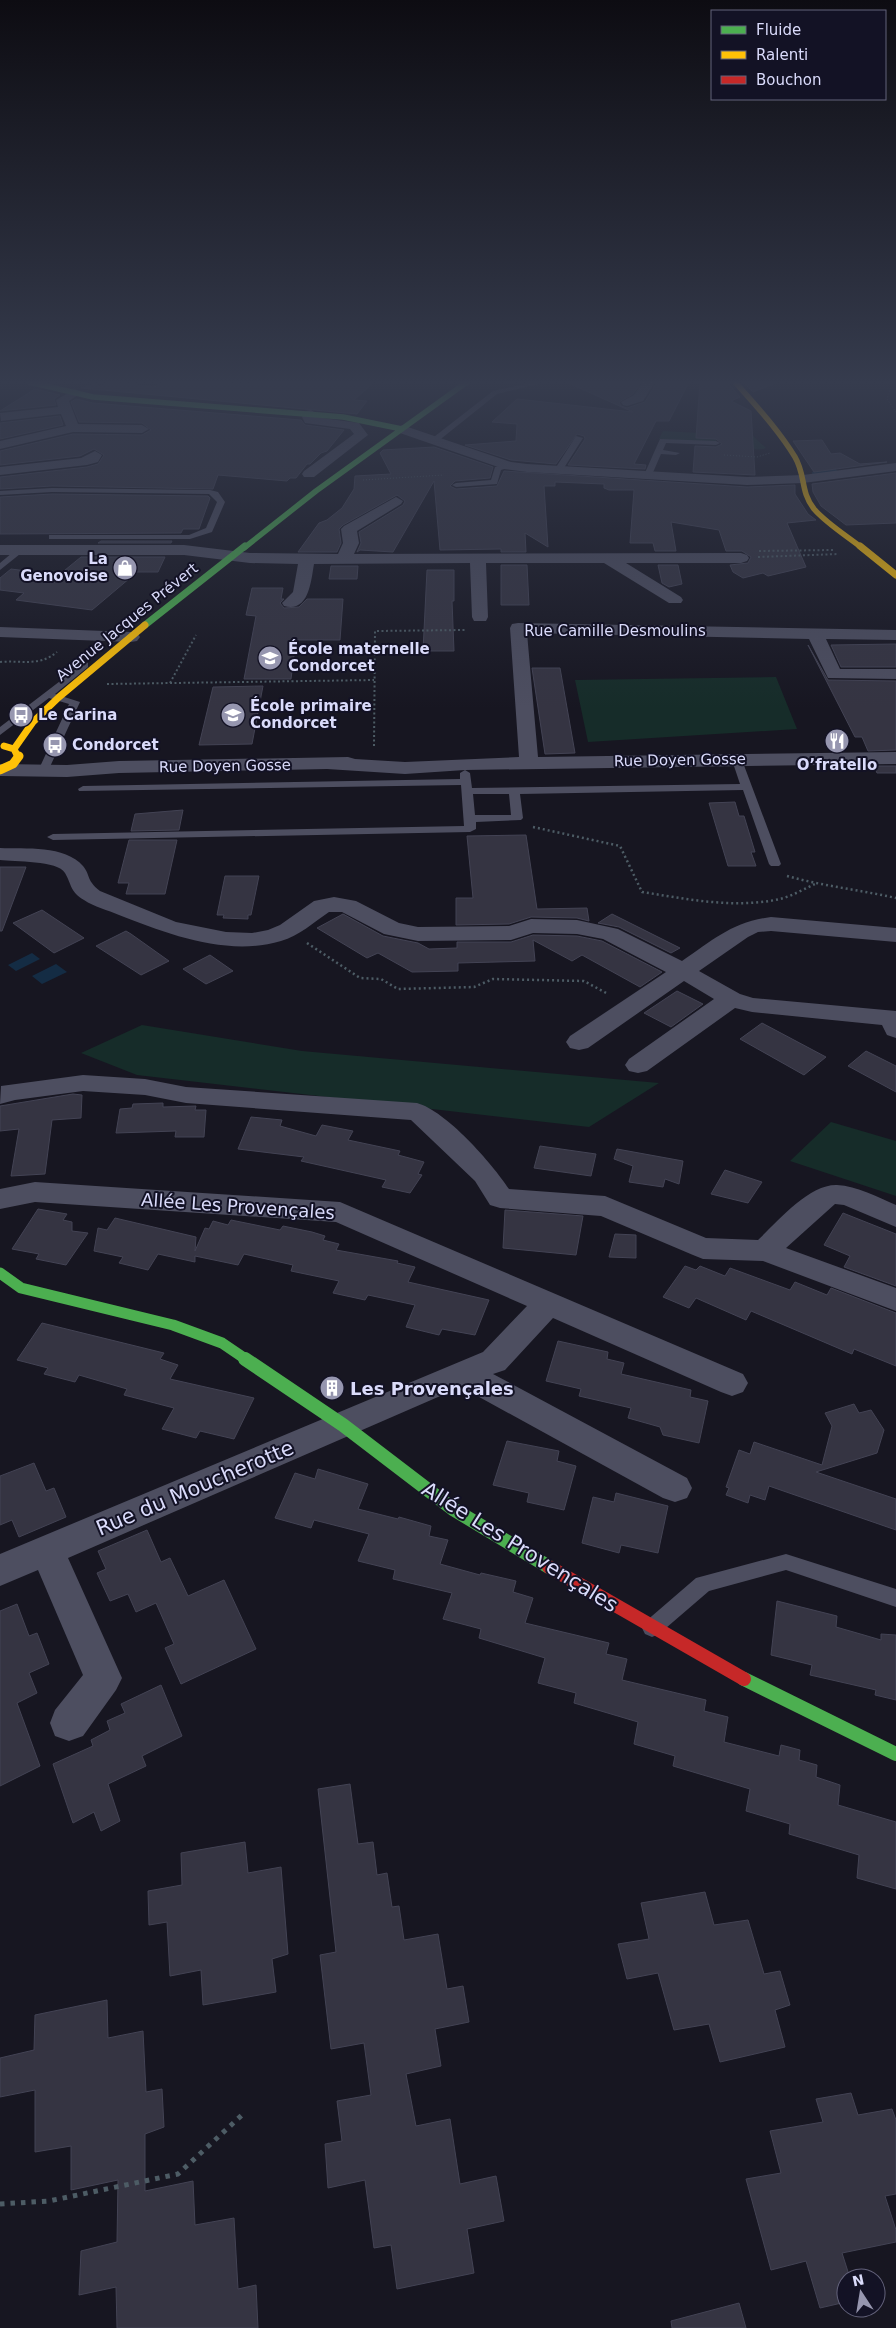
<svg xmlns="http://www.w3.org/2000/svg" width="896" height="2328" font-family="'DejaVu Sans',sans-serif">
	<rect width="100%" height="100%" fill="#171621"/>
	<path fill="#162c29" d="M663 431 753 436 766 448C751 454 732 440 716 439V442L659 439Z
		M776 677 797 729 588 742 575 680Z
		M142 1025 302 1051 659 1083 589 1127 137 1075 81 1053Z
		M831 1122 896 1141V1196L790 1161Z"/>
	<path fill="#142c44" d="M32 953 40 959 16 971 8 965Z
		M56 964 67 972 42 984 32 976Z"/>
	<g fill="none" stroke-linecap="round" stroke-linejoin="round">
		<path stroke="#142c44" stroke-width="4" d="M814 473 835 471"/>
	</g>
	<path fill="#353442" stroke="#434354" d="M111 382 154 387 165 382H216L256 385 261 382H374L354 400 367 401 357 414 81 388 95 384 100 387Z
		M566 382H641L633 394 619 402 621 406 627 408 645 402 657 382H689L669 421H656L634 464 646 465 645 469 568 465 585 439 584 436 577 434 556 464 511 460 465 445 516 441 517 424 492 422 517 399 633 412Z
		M700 382H727L740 397 731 401 751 411 755 475 693 472 695 446 716 447 722 444 716 439 696 438Z
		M743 382H776V383L753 392Z
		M35 389 60 395 54 399 56 405 0 411Z
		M76 399 93 403 301 420 305 425 344 430 327 451 321 453 310 464H307L296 478H290L287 481 218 475 213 489 52 486 0 489V477L87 467 98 464 104 455 94 449 80 456 0 465V451L73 434 142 435 151 430 142 423 79 422 71 402Z
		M60 416 63 425 0 439V423Z
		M822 440 831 454 840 453 860 464 887 462 814 472 793 441Z
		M434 447 493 467 490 478 455 481 450 486 456 489 497 486 504 471 747 487 795 485V494L808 514 816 520 787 523 806 567 768 576 763 573 743 578 733 572 730 565 748 563 751 557 742 551H726L719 530 671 522 676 551H655L653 543H630L634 490H609L604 488V484L555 482V486H544L548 547 525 533 526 552H501V549L440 550 434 481 393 552 360 550 357 552 361 543 359 532 403 505 405 501 397 495 343 525 339 529 341 543 337 552H298L319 523 327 520 342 508 354 489 355 476 391 474 380 453 383 450Z
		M896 473V523L846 525 821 506 813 492 812 484Z
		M52 494 208 496 210 498 199 529H183L181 533 0 534V497Z
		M101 541H172L171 543H98Z
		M81 557H165L158 572H133L130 578 92 610 16 600 24 593 0 590V578L11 569 59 575Z
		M501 565H527L529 605H501Z
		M658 565H678L682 584 669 587 662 583Z
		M331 566H358L357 579H329Z
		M427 570H454V601H452L454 651H423Z
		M252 588H283L281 599H284L280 603 284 608 299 607 307 599H343L340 640H296L291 679H244L256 616 246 615Z
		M896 644V667H841L831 645Z
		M808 645 828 680 896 681V750L868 751 862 737H855Z
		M532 668H560L575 753 545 754Z
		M263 686 252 744 199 745 213 687Z
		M874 766H896V773H877Z
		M735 802 739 816H744L755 852H751L756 866H728L709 803Z
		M183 810 179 830 131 831 135 814Z
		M526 835 537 909 587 908 589 921 577 918 531 917 509 924 456 925V898H473L467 836Z
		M129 840H177L165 894H126L129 883H118Z
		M0 867H26L2 931H0Z
		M225 876H259L251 915H248V919L223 918 224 915H217Z
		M42 910 84 938 54 953 13 923Z
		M343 914 383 936 418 943 429 949 457 948V942H511L533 935 577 936 602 941 662 972 640 987 582 955 572 961 533 940 535 961 458 963V971L412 972 378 953 367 958 317 928Z
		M612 914 680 948 671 953 619 927 598 923Z
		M126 931 131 934 169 961 141 975 96 946Z
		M210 955 233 971 206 984 183 969Z
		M677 991 703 1004 671 1027 644 1013Z
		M762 1023 826 1057 804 1075 740 1039Z
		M866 1051 896 1066V1092L848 1066Z
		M73 1094 82 1095 81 1118 52 1120 45 1174 11 1176 19 1129 0 1131V1106Z
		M163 1103V1107L196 1106 195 1110H206L204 1137H175L176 1131 116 1133 120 1109 132 1108 133 1104Z
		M251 1117 282 1120 280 1126 316 1136 322 1125 353 1131 348 1140 400 1151 398 1155 424 1162 418 1174 422 1175 410 1193 382 1187 386 1180 301 1161 304 1157 238 1149Z
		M540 1146 596 1154 591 1176 534 1168Z
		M617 1149 683 1161 679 1184 665 1179 663 1187 629 1182 633 1166 614 1159Z
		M725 1170 762 1182 748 1203 711 1194Z
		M38 1209 67 1214 63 1220 72 1222V1231L88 1233 66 1265 36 1259 39 1254 12 1249Z
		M505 1210 583 1216 576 1255 503 1248Z
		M843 1213 896 1234V1286L844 1267 850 1256 824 1245Z
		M115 1218 196 1237 195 1251 205 1228 209 1229 213 1221 228 1225 231 1220 280 1230 283 1226 312 1232 325 1236 323 1240 339 1244 336 1250 398 1261 397 1263 415 1267 408 1282 489 1300 475 1335 442 1329 439 1335 406 1327 415 1305 368 1295 365 1300 333 1293 339 1281 291 1271 293 1265 244 1254 238 1265 195 1256V1262L158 1254 148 1270 119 1263 123 1257 94 1251 98 1228 107 1230Z
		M615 1234 636 1235V1258L609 1257Z
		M685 1266 696 1270 700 1266 725 1276 730 1268 790 1290 795 1282 827 1295 831 1288 896 1313V1366L854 1349 852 1354 751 1311 746 1320 696 1298 689 1308 663 1297Z
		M42 1323 164 1353 160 1359 178 1365 170 1379 254 1398 234 1439 200 1431 196 1438 162 1429 174 1408 124 1395 127 1389 79 1375 75 1382 44 1374 48 1368 17 1360Z
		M558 1341 608 1352 607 1359 624 1363 621 1374 691 1390 690 1397 708 1401 699 1443 663 1435 660 1427 628 1418 631 1408 579 1396 581 1389 546 1381Z
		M854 1404 859 1413 871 1410 884 1430 877 1453 816 1472 896 1499V1530L769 1486 765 1500 750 1495 748 1503 726 1495 729 1488 726 1487 739 1450 750 1454 754 1442 822 1465 832 1426 825 1413Z
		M507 1441 559 1451 557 1461 576 1466 564 1510 527 1502 529 1493 493 1485Z
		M34 1463 46 1491 54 1488 66 1517 19 1537 12 1520 0 1525V1476Z
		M318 1469 368 1484 358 1509 398 1519 399 1517 431 1526 429 1536 448 1540 440 1564 480 1575 481 1573 516 1581 513 1592 533 1598 525 1623 609 1643 606 1654 627 1659 622 1680 706 1700 704 1711 728 1717 724 1742 779 1756 781 1745 800 1750 799 1760 817 1765 816 1777 840 1785 838 1805 896 1822V1889L857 1878 859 1855 789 1834 790 1824 746 1811 750 1789 673 1766 675 1756 634 1744 638 1722 574 1703 576 1693 538 1683 545 1658 479 1638 481 1629 443 1619 452 1593 393 1579 395 1570 358 1561 369 1534 314 1520 311 1528 275 1518 295 1473 315 1479Z
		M616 1493 668 1506 658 1553 621 1545 619 1553 582 1543 593 1497 614 1502Z
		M147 1530 161 1562 170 1558 188 1596 224 1580 256 1649 181 1684 165 1648 174 1644 156 1603 136 1612 128 1594 110 1601 97 1573 106 1569 98 1551Z
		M777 1601 837 1616 836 1627 857 1633 881 1640V1634L896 1635V1700L875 1695 876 1690 810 1675 812 1665 771 1655Z
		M17 1604 29 1636 37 1633 49 1664 29 1673 37 1693 17 1703 40 1766 0 1786V1611Z
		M161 1685 182 1736 142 1756 146 1766 108 1784 120 1821 101 1831 94 1812 73 1823 53 1764 93 1746 91 1740 110 1730 107 1721 125 1713 121 1704Z
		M350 1784 358 1844 373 1842 377 1875 387 1873 392 1907 399 1906 404 1940 438 1934 447 1989 463 1986 469 2022 435 2029 441 2066 406 2074 416 2126 450 2119 460 2184 496 2176 504 2221 467 2229 474 2273 397 2289 391 2245 374 2248 365 2180 328 2188 325 2144 342 2141 337 2101 371 2095 364 2043 331 2049 320 1955 336 1952 318 1789Z
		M245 1842 248 1873 281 1867 288 1954 272 1959 276 1992 203 2005 201 1970 170 1976 167 1922 149 1925 148 1891 182 1885 181 1853Z
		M705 1892 714 1925 748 1920 764 1974 780 1971 790 2005 775 2010 785 2047 720 2062 709 2024 674 2030 658 1973 627 1979 618 1944 649 1939 641 1903Z
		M107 2000 108 2038 143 2031 146 2092 162 2089 164 2127 145 2134V2191L193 2181 195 2225 234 2218 238 2289 256 2285 258 2328H117L116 2287 79 2295 81 2251 117 2242 118 2180 71 2190V2146L35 2152V2090L0 2097V2058L34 2050 35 2015Z
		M851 2093 858 2115 892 2109 896 2120V2194L885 2196 896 2230V2242L842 2253 850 2278H846V2302L820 2308 806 2261 771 2270 746 2179 781 2173 770 2131 823 2122 816 2099Z
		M739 2303 746 2328H672L671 2321Z"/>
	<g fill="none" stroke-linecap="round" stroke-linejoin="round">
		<path stroke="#4d5c65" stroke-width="1" stroke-dasharray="1 2" stroke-linecap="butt" d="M892 385 887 399 896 412
			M724 455 757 457 770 453
			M363 480 444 475"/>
		<path stroke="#4d5c65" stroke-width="2" stroke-dasharray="2 2.5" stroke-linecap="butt" d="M759 551 833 550
			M758 557 839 554
			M0 662C21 660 39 667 57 652
			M170 683 196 635
			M107 684 374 680
			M374 746 375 631 466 630"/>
		<path stroke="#4d5c65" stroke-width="2.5" stroke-dasharray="2 3" stroke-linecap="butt" d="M533 827 620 846 642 892C687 899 734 909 780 899 792 896 804 889 815 884
			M787 876C823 886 860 890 896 898
			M307 943 360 978 381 979 398 989 474 987 493 979 584 981 608 994"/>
		<path stroke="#4d5c65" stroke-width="5" stroke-dasharray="4.5 6" stroke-linecap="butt" d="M0 2204 49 2201 178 2174 242 2115"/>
		<path fill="#4d4e60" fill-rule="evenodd" d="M535 382 542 383 497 394 437 442 430 440 493 391Z
			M576 436 583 438 562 471H556L555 469Z
			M660 439 716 441 720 443 716 445 666 443 663 450 680 453 676 455 661 454 651 477H645L644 475Z
			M509 464 513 466 501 470 497 484 456 487 452 485 456 483 491 480 495 467Z
			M52 488 210 490 218 492 225 502 212 532 190 539H49V535H189L206 528 217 502 209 494 52 492 0 495V491Z
			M18 548 25 550 0 570V563Z
			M85 662 88 663V667L55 694 80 702 48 771 47 773H39L38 771 69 704 49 698 0 735V727Z
			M737 757 742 760 781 864 779 866H771L769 864 743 790 520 794 523 818 521 820 476 822V829L470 832 53 840 47 837 53 834 464 826 461 785 79 791 78 789 83 786 460 779V773L465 770 470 773 472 788 740 784 732 760ZM473 794H509L511 815H475Z
			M786 1554 896 1589V1607L786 1570 709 1591 659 1634 652 1637 645 1634 642 1628 645 1622 696 1578Z"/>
		<path fill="#4d4e60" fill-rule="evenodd" d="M643 382H655L643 401 627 406 623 405 621 402 634 395Z
			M75 389 81 393 69 401 78 424 142 425 149 429 142 433 73 432 0 449V441L66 426 61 414 1 421 0 413 58 407 56 400Z
			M311 410 317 414 315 417 359 423 368 435 314 477H304L302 474 304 471 354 434 350 429 305 423 302 417 306 411Z
			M402 425 511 462 527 464 747 477 803 475 896 463V471L803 483 747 485 527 472 504 469 397 432 395 429Z
			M95 451 102 455 98 462 87 465 0 475V467L81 458Z
			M396 497 403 501 401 504 357 531 359 543 354 554 741 553 747 555 749 558 747 561 741 563H626L681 597 683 600 681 603H669L604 563H486L488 617 486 621H474L472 617 470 563 314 564C311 581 309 613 284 606L282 603 293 592 298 564 250 563 184 555H0V545H184L250 553 338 554 343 543 341 529 344 526Z
			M518 623 896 630V640L826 639 840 669H896V679L828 678 809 639 527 633 538 757 896 752V764L465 770 405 774 327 769 119 773 67 777 0 776V764L67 765 119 761 348 757 355 759 405 762 519 757 510 628 512 624Z
			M0 627 131 632 137 633 140 637 137 641 131 642 0 637Z
			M0 848C25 849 65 845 83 866 91 876 86 880 100 891L176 922 226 932 252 933 268 930 280 925 314 901 334 897 356 901 399 923 418 927 509 926 531 919 577 920 618 929 682 961C713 940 732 922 771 917L896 928V942L771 931 758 932 748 937 699 971 740 994 753 998 896 1011V1038L887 1035 882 1025 752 1012 735 1008 647 1071 638 1073 629 1071 625 1065 629 1059 714 999 684 981 588 1048 579 1050 570 1048 566 1042 570 1036 666 972 603 939 577 934 533 933 511 940 418 941 384 934 342 912H329C314 922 299 936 281 941 227 957 168 934 119 915 108 910 94 907 84 900 70 892 72 885 65 873 58 860 14 862 0 860Z
			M83 1075 145 1079 186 1087 417 1103C446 1111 492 1163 509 1189L605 1196 706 1238 758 1240C777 1222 809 1184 837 1185 857 1186 878 1197 896 1205V1227L844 1205 835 1204 786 1248 896 1288V1311L763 1261 703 1259 693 1255 601 1216 500 1208 490 1205 475 1181 411 1120 186 1103 145 1095 83 1091 15 1100 0 1104 1 1086Z
			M35 1182 340 1202 743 1374 748 1383 743 1392 732 1396 721 1392 553 1318 505 1370 493 1374 687 1478 692 1488 687 1498 675 1502 663 1498 461 1387 68 1558 122 1678 116 1690 83 1736 69 1741 55 1736 50 1723 55 1710 83 1675 38 1570 0 1586V1554L483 1352 527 1306 336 1222 35 1202 0 1209V1189Z"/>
		<path stroke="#4caf50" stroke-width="5.5" d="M29 382 93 397 343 417 402 429
			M244 548 316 491 467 382"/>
		<path stroke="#4caf50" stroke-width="7" d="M145 625 245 546"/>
		<path stroke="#4caf50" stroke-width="11" d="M0 1273 21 1288 173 1325 222 1343 247 1360"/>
		<path stroke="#4caf50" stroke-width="14" d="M245 1359 343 1425 453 1509 549 1567
			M744 1679 896 1754"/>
		<path stroke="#ffc107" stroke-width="5.5" d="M735 382C756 406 778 429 795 457 806 476 800 491 814 509 827 524 847 536 862 548"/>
		<path stroke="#ffc107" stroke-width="7" d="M860 546 896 575
			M4 746 14 749 18 757
			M14 749 33 722 59 697 145 625"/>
		<path stroke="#ffc107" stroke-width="9" d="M0 770 13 764 19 756"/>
		<path stroke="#c62828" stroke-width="14" d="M549 1567 744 1679"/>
	</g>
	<linearGradient id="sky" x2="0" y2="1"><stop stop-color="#0d0c12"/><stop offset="0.54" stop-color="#363c4e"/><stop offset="1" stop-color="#363c4e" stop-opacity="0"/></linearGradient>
	<rect width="896" height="708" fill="url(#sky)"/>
	<defs>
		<symbol id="shop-disc" viewBox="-11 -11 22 22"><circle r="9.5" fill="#9696af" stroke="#131225"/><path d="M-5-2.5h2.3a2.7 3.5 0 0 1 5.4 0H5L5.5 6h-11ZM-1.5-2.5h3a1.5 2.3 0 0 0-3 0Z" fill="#fff"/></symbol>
		<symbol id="school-disc" viewBox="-11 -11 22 22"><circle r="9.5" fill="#9696af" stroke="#131225"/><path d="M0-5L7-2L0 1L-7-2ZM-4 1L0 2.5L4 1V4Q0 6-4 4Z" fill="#fff"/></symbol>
		<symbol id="bus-disc" viewBox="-11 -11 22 22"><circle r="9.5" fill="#9696af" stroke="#131225"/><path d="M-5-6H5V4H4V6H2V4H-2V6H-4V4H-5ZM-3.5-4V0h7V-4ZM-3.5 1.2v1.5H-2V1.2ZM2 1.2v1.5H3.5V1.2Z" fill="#fff"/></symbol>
		<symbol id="restaurant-disc" viewBox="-11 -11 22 22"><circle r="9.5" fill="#9696af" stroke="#131225"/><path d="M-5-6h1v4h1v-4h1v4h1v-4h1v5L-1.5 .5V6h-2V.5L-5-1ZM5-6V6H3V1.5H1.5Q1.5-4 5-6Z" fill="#fff"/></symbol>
		<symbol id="building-disc" viewBox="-11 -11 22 22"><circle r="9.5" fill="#9696af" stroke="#131225"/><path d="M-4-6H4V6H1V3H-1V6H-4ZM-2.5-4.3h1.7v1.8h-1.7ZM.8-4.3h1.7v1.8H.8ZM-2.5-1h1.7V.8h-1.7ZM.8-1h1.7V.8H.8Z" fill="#fff"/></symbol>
	</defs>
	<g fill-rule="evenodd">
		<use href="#shop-disc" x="111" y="554" width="28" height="28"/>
		<use href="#school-disc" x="256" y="644" width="28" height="28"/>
		<use href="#bus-disc" x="7" y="701" width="28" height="28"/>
		<use href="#school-disc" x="219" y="701" width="28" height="28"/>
		<use href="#restaurant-disc" x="823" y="727" width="28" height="28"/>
		<use href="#bus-disc" x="41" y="731" width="28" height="28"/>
		<use href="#building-disc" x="318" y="1374" width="28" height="28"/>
	</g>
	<g text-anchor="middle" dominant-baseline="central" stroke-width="4" stroke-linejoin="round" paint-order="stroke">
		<g font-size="15" font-weight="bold" fill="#dadbfb" stroke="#131225" text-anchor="start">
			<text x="108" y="559" text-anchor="end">La<tspan x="108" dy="17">Genovoise</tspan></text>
			<text x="288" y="649">École maternelle<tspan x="288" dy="17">Condorcet</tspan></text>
			<text x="250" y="706">École primaire<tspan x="250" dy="17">Condorcet</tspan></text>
			<text x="38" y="715">Le Carina</text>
			<text x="72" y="745">Condorcet</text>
			<text x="837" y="765" text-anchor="middle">O’fratello</text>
		</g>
		<g font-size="15" fill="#dadbfb" stroke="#131225">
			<text transform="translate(127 622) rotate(-39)">Avenue Jacques Prévert</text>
			<text x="615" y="631">Rue Camille Desmoulins</text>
			<text transform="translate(680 760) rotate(-1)">Rue Doyen Gosse</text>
			<text transform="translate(225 766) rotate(-1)">Rue Doyen Gosse</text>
		</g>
		<g font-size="18" fill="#dadbfb" stroke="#131225">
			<text transform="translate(238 1206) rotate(4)">Allée Les Provençales</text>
		</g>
		<g font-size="18" font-weight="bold" fill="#dadbfb" stroke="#131225" text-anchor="start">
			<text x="350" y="1388">Les Provençales</text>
		</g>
		<g font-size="21" fill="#dadbfb" stroke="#131225">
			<text transform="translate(195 1488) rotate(-23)">Rue du Moucherotte</text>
			<text transform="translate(520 1547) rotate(32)">Allée Les Provençales</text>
		</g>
	</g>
	<rect x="711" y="10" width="175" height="90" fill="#131225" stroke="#63627b"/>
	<rect x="721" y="26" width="25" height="8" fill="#4caf50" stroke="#63627b"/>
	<text x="756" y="35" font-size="15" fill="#dadbfb">Fluide</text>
	<rect x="721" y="51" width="25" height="8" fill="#ffc107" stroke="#63627b"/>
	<text x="756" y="60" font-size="15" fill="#dadbfb">Ralenti</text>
	<rect x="721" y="76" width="25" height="8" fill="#c62828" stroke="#63627b"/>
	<text x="756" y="85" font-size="15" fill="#dadbfb">Bouchon</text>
	<g transform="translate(861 2293) rotate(348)"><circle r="24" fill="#131225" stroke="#63627b"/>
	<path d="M0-4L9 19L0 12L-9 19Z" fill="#9696af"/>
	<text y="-8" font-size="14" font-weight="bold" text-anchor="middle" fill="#dadbfb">N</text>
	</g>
</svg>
